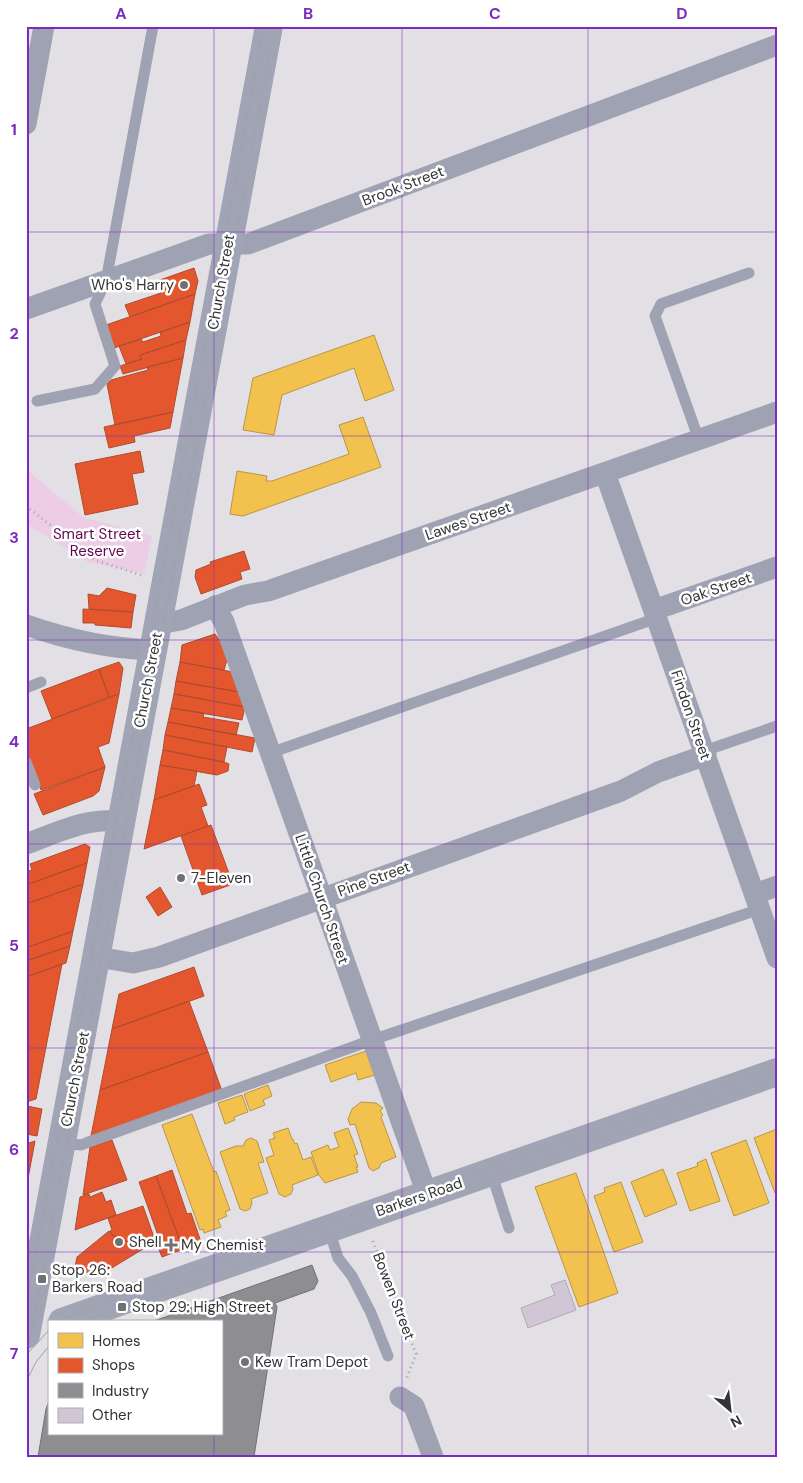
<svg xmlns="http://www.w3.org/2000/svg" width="803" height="1483" font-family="'DM Sans',sans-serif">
	<rect width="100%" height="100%" fill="#e2e0e5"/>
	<path fill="#edcde5" d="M26 469 83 517 152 536 144 574 88 562 26 524Z"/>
	<path fill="#f2c14e" stroke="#b99647" d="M374 335 394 390 365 401 354 368 282 395 274 435 243 430 253 378Z
		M363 417 381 467 243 516 230 514 237 471 267 476 266 481H272L349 454 339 425Z
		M366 1051 375 1075 358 1080 356 1073 331 1082 325 1065Z
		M268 1085 272 1096 263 1100 265 1105 250 1111 244 1094Z
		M242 1095 248 1112 234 1117 235 1120 225 1124 218 1103Z
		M361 1102 376 1103 383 1108 380 1111 383 1115 381 1117 396 1157 381 1163 379 1168 373 1171 369 1168 355 1124 350 1125 348 1119 352 1109Z
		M192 1114 214 1172 216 1171 230 1210 225 1212 227 1216 218 1220 221 1227 204 1233 203 1229 200 1230 162 1125Z
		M288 1128 292 1139H293L295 1144 297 1143 303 1160 311 1157 318 1175 292 1185 293 1189 291 1194 285 1197 279 1194 266 1158 274 1155 269 1140 275 1138 273 1133Z
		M348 1128 358 1154 354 1155 358 1167H356L358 1172 325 1183 319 1175 311 1152 328 1145 330 1150 339 1147 334 1133Z
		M777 1129V1192L775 1193 754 1138Z
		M251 1138 257 1141 264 1162 258 1163 268 1193 251 1199 252 1203 250 1209 245 1211 240 1209 220 1152 236 1146H243L246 1140Z
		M746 1140 769 1203 734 1216 711 1153Z
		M706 1159 720 1201 690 1211 677 1173 698 1166 697 1163Z
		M663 1169 677 1204 645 1217 631 1182Z
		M576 1173 618 1293 579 1307 535 1187Z
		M621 1182 643 1242 614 1252 594 1196 605 1192 604 1188Z"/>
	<path fill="#e4572e" stroke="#af4c30" d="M194 268 198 281 195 294 130 317 125 305 161 293 157 281Z
		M195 294 190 322 114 348 106 325Z
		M190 322 186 340 140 355 142 359 126 364 119 346 141 339 143 342 161 336 160 332Z
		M186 340 183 358 123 374 120 366 142 359 140 355Z
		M183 358 173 412 115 425 107 384 111 380 148 370 147 367Z
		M173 412 170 428 134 436 135 442 109 448 104 427Z
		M140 451 144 472 132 474 138 504 85 515 75 464Z
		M244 551 250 569 240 572 242 579 201 594 195 577 196 570 211 564 210 562Z
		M107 588 136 595 133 612 89 609 88 594 99 596Z
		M83 609 133 612 131 628 95 625V623H83Z
		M215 634 221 642 227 660 224 670 180 662 182 645Z
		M119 662 123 668 119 694 109 697 99 669Z
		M180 662 233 672 239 692 176 681Z
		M99 669 109 697 52 719 41 691Z
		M176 681 239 692 245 707 174 694Z
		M119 694 109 743 98 747 105 767 41 790 26 750V729Z
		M174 694 245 707 242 720 171 708Z
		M171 708 204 713 203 717 239 723 236 735 168 722Z
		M168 722 255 738 252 752 165 735Z
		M165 735 227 747 224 762 163 750Z
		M163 750 224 762 229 764 228 771 217 775 160 765Z
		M160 765 197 771 194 786 154 800Z
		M105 767 99 791 93 796 43 815 34 794Z
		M199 784 207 805 201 807 208 826 144 849 154 800Z
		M211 825 233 884 202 895 181 836Z
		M85 844 90 847 87 863 26 885V872L32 870 30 864Z
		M87 863 83 884 26 904V885Z
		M83 884 73 931 26 948V904Z
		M160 887 172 907 158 916 146 897Z
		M73 931 70 946 26 961V948Z
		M70 946 66 963 26 977V961Z
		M62 964 36 1099 26 1102V977Z
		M194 967 204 996 112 1029 119 994Z
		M189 1001 208 1052 100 1090 112 1029Z
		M208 1052 222 1091 91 1136 100 1090Z
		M27 1106 42 1109 37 1136 26 1134Z
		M112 1140 127 1180 83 1195 90 1147Z
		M35 1141 26 1189V1144Z
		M172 1170 187 1214 191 1213 201 1242 183 1249 156 1176Z
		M156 1176 183 1249 162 1257 156 1242 160 1241 139 1182Z
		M102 1192 106 1202 111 1200 116 1215 75 1230 80 1197 89 1194 90 1197Z
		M143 1206 155 1240 142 1245 143 1249 112 1235 110 1231 112 1230 108 1218Z
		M109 1231 112 1235 143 1249 97 1277 75 1267 77 1257Z"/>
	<path fill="#8d8d92" stroke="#727276" d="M312 1265 318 1281 314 1289 275 1303 277 1307 254 1457H38L46 1409 49 1401V1434H221V1322H151Z"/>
	<path fill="#d1c6d6" stroke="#aeacb0" d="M565 1280 576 1310 528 1328 521 1308 555 1295 551 1285Z"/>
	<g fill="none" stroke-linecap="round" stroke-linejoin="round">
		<path stroke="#a4a5b0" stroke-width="3" stroke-dasharray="1 4" stroke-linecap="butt" d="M26 506 95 560 144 576
			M373 1241 416 1354 406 1380"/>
		<path stroke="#9ea2b2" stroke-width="11" d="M37 401 95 389 115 366 95 304 106 281 153 26
			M699 440 655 316 661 304 749 273
			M26 688 41 682
			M704 751 777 726
			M270 753 657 618
			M26 762 35 785
			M63 1143 81 1145 86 1143 372 1040 760 909
			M491 1172 509 1228
			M329 1229 338 1258 352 1276 371 1313 388 1356"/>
		<path stroke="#9ea2b2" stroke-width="21" d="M26 124 44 26
			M26 309 209 244H248L777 45
			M605 473 777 958
			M215 606 224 622 427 1194
			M654 610 777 567
			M158 624 181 620 245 595 268 591 777 412
			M26 625C66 639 111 649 154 650
			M26 844C57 833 89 816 122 822
			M755 894 777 886
			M97 957 133 963 159 957 621 791 658 772 706 755
			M400 1397 414 1406 433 1457"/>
		<path stroke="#a1a4b4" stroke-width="28" d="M62 1322 777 1072
			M26 1335 269 26"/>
		<path stroke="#a1a1aa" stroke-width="1" d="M26 1307 264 26
			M60 1322 76 1313 93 1306 777 1067
			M82 1322 777 1077
			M29 1352 49 1330
			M26 1363 275 26
			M26 1382 36 1362 49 1346"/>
	</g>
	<path fill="none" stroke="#7b2cbf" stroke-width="1" stroke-opacity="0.55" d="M214 26V1322M402 26V1457M588 26V1457M26 232H777M26 436H777M26 640H777M26 844H777M26 1048H777M26 1252H777M214 1434V1457"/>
	<g fill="#717073" stroke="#fff" stroke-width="2">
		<circle cx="184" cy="285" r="5"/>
		<circle cx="181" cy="878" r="5"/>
		<circle cx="119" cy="1242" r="5"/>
		<path d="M168.5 1237.5h5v5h5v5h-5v5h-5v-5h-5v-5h5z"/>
		<rect x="37" y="1274" width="10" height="10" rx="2.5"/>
		<rect x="117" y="1302" width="10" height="10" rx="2.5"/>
		<circle cx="245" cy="1362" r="5"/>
	</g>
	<g text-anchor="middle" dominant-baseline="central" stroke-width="5" stroke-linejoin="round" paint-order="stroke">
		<g font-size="15" fill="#343336" stroke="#fff">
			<text transform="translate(403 186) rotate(-21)">Brook Street</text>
			<text transform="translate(221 282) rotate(-80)">Church Street</text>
			<text transform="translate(468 521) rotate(-19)">Lawes Street</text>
			<text transform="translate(716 589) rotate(-19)">Oak Street</text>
			<text transform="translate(148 680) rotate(-79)">Church Street</text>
			<text transform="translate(691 715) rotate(71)">Findon Street</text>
			<text transform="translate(374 879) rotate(-20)">Pine Street</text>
			<text transform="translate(322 899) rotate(71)">Little Church Street</text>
			<text transform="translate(75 1079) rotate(-79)">Church Street</text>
			<text transform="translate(419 1197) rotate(-19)">Barkers Road</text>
			<text transform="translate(394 1296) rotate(69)">Bowen Street</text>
		</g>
		<g font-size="15" fill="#343336" stroke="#fff" text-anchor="start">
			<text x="174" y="285" text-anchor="end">Who's Harry</text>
			<text x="191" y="878">7-Eleven</text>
			<text x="129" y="1242">Shell</text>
			<text x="181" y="1245">My Chemist</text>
			<text x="52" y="1270">Stop 26:<tspan x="52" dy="17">Barkers Road</tspan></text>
			<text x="132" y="1307">Stop 29: High Street</text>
			<text x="255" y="1362">Kew Tram Depot</text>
		</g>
		<g font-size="15" fill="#610550" stroke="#fff">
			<text x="97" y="534">Smart Street<tspan x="97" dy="17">Reserve</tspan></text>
		</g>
	</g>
	<rect width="803" height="1483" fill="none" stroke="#ffffff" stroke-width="55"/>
	<rect x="48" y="1320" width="175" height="115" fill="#ffffff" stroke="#aeadaf"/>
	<rect x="58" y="1333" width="25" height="15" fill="#f2c14e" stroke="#aeadaf"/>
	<text x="92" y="1346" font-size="15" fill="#343336">Homes</text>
	<rect x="58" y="1358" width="25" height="15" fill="#e4572e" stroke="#aeadaf"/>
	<text x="92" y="1370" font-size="15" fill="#343336">Shops</text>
	<rect x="58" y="1383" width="25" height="15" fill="#8d8d92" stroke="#aeadaf"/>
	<text x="92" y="1396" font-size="15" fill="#343336">Industry</text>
	<rect x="58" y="1408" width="25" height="15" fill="#d1c6d6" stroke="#aeadaf"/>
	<text x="92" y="1420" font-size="15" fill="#343336">Other</text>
	<g transform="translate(730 1410) rotate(152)" stroke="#ffffff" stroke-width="4" paint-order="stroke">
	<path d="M0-4L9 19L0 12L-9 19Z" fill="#343336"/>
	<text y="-8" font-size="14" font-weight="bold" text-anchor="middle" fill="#343336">N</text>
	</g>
	<rect x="28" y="28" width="748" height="1428" fill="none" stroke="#7b2cbf" stroke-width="2"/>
	<g font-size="16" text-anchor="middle" font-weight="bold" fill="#7b2cbf">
		<text x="121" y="19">A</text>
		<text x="308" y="19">B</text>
		<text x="495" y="19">C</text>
		<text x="682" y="19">D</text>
		<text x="14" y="135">1</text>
		<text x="14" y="339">2</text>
		<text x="14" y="543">3</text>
		<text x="14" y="747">4</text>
		<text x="14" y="951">5</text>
		<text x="14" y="1155">6</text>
		<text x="14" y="1359">7</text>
	</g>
</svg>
